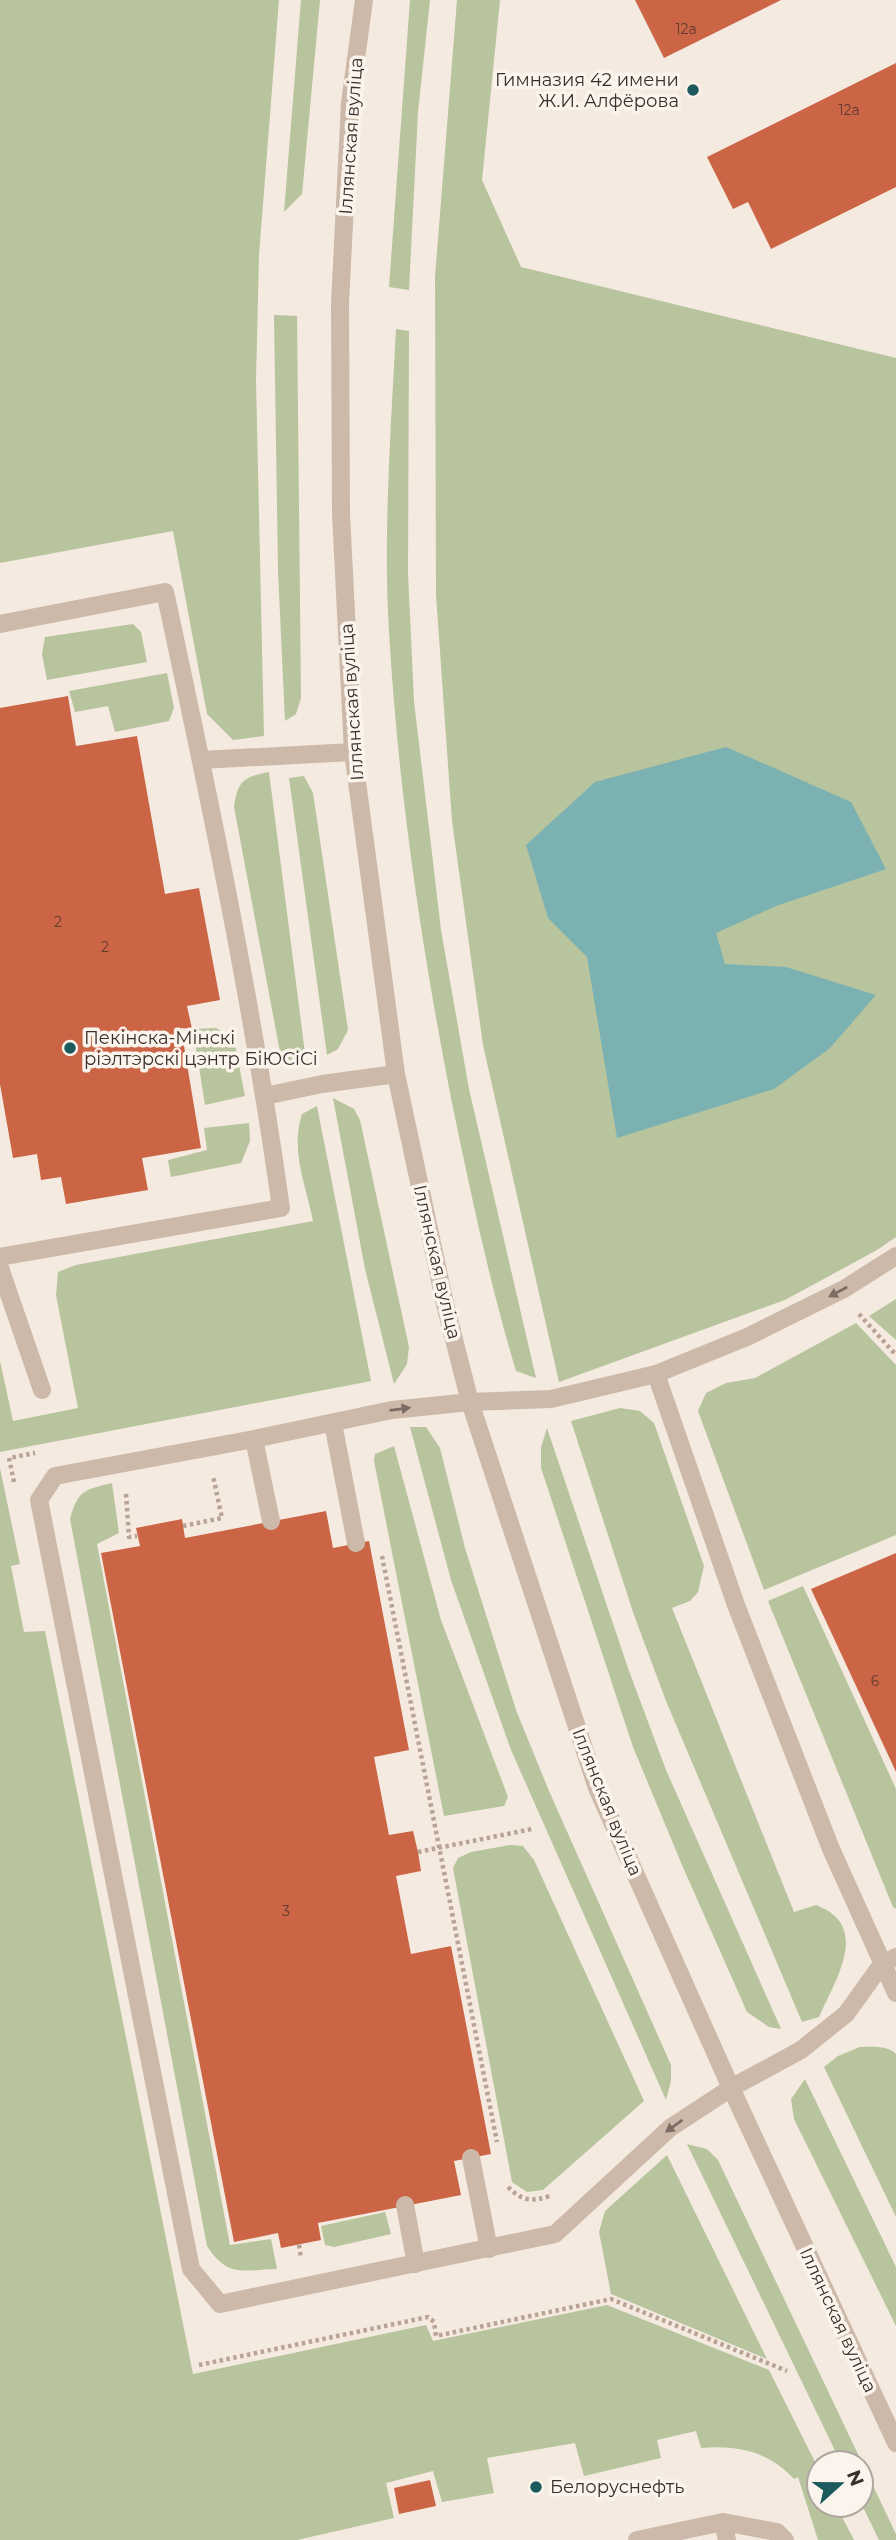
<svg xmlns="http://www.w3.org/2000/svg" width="896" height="2540" font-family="Montserrat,sans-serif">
	<rect width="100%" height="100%" fill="#f4eadf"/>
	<path fill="#b7c49e" d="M0 0H279L259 255 256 380 264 736 233 740 207 714 173 531 0 563Z
		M301 0H320L302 194 284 212Z
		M410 0H430L418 112 409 290 389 287Z
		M457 0H500L482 180 521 267 896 358V1237L877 1250 785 1300 559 1382 483 1045 452 821 436 595 435 277Z
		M274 315 297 316 301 698 296 714 285 721 278 571Z
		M396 329 409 331 408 573 414 701 441 930 469 1089 536 1378 516 1371C489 1281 470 1190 451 1098 421 944 398 788 389 631 383 531 391 429 396 329Z
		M133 624 141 632 147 662 47 680 42 654 45 637Z
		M167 673 174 708 169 721 115 732 108 706 75 712 69 691Z
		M269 772 306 1061 289 1060 280 1052 234 807C238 781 243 777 269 772Z
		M304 776 313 793 348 1030 338 1049 327 1055 289 778Z
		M216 1028 234 1040 245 1096 205 1105 193 1029Z
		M333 1098 354 1109 360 1120 409 1347 407 1364 394 1384 365 1269Z
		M317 1106 371 1381 0 1452V1361L13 1421 78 1408 56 1295 58 1272 76 1265 313 1221C306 1184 290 1152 302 1114Z
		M249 1123 250 1141 241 1163 171 1177 168 1160 207 1150 204 1128Z
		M896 1299V1340L869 1316Z
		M856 1323 896 1365V1535L764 1590 698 1411 706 1393 726 1383 755 1378Z
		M620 1408 640 1411 654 1423 704 1566 698 1592 690 1601 672 1608 794 1912 816 1905C872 1926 835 1980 819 2017L802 2022 666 1701 634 1615 571 1421Z
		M410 1427H426L440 1448 465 1548 516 1710 549 1791 671 2065V2081L666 2100 511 1750 451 1580Z
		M547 1428 629 1671 666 1770 781 2029 769 2027 747 2012 682 1865 633 1747 541 1468V1447Z
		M394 1446 441 1620 508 1797 504 1806 444 1816 374 1461 375 1454Z
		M0 1468 20 1564 11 1566 24 1632 45 1631 193 2374 426 2325 433 2341 607 2305 769 2370 819 2470V2505H836L854 2540H818L798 2477 794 2479C768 2451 737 2445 701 2448L696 2431 657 2440 661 2458 584 2476 575 2443 487 2458 494 2493 442 2502 433 2471 386 2483 394 2518 297 2540H0Z
		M112 1483 119 1533 97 1544 230 2245 271 2239 277 2269C242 2270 228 2278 207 2246L70 1519C78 1490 84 1490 112 1483Z
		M803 1586 896 1789V1909L893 1907 768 1601Z
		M510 1845 523 1846 534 1860 644 2101 543 2190 527 2192 512 2182 453 1868 458 1858 471 1852Z
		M860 2047C872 2047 887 2045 896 2054V2217L824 2067 838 2056Z
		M805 2079 896 2267V2326L794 2119 791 2099Z
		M687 2144 707 2149 718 2160 896 2534V2540H879L861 2503V2463H841Z
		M667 2155 767 2359 611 2294 599 2232 605 2211Z
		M385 2212 391 2234 334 2247 325 2245 321 2226Z"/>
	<path fill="#7cb1b2" d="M726 747 851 802 886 869 776 906 716 933 725 964 786 967 876 995 830 1048 774 1089 617 1138 587 957 548 918 526 845 595 782Z"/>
	<path fill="#cb6546" d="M635 0H781L664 58Z
		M896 63V187L771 249 748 202 733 209 707 157Z
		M68 696 76 746 137 736 165 894 199 888 220 1000 187 1006 192 1029 181 1028 201 1148 142 1158 148 1190 66 1204 61 1177 41 1180 37 1154 13 1158 0 1084V708Z
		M326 1511 333 1548 369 1541 409 1750 374 1757 389 1835 413 1831 418 1852 421 1871 396 1876 411 1954 451 1946 491 2154 454 2161 461 2195 318 2223 321 2240 281 2248 278 2233 234 2242 101 1553 140 1546 136 1528 182 1519 185 1538Z
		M896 1553V1772L811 1589Z
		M430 2480 436 2506 399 2514 394 2488Z"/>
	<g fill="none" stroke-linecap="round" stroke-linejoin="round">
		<path stroke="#b9a394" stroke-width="4.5" stroke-dasharray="3.5 3.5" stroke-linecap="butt" d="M859 1314 896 1355
			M14 1482 9 1458 35 1453
			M126 1494 129 1537 137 1536
			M183 1526 222 1518 213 1476
			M382 1556 497 2142
			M418 1852 532 1829
			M508 2187C522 2201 532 2202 550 2196
			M299 2245 301 2258
			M199 2365 428 2317 434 2322 436 2336 611 2299 787 2371"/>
		<path stroke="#cdb9aa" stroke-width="18" d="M364 0 350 103 340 304 341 514 353 752 396 1074 445 1304 470 1402 597 1788 731 2088 896 2443
			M0 624 165 592C209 796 252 1001 281 1208L0 1257
			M201 760 353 752
			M265 1096 322 1084 396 1074
			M896 1256 844 1289 747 1337 656 1374 551 1399 470 1402 392 1410 254 1439 55 1476 39 1500 191 2269 220 2304 555 2234 670 2128 731 2088 801 2050 846 2014 882 1964 896 1957
			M0 1268 42 1390
			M656 1374 736 1605 831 1849 896 1993
			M333 1423 356 1543
			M254 1439 271 1521
			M471 2158 489 2249
			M405 2205 416 2264
			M723 2522 727 2540
			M637 2540 723 2522 777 2532 785 2540"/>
	</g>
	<defs><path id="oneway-solid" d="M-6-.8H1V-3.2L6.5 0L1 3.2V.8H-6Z" transform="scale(1.75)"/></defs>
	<g fill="#7c6d64">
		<use href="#oneway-solid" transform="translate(838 1292) rotate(152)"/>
		<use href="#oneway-solid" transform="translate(400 1409) rotate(-7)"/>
		<use href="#oneway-solid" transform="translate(674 2126) rotate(144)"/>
	</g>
	<g fill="#1d5a5e" stroke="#fbf4ec" stroke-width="2.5">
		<circle cx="693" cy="90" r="7"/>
		<circle cx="70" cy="1048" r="7"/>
		<circle cx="536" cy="2487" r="7"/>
	</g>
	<g text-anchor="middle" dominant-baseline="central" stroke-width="7" stroke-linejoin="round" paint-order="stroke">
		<g font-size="14" fill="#5e3c31">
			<text x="686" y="29">12а</text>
			<text x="849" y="110">12а</text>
			<text x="58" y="922">2</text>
			<text x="105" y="947">2</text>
			<text x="875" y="1681">6</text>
			<text x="286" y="1911">3</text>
		</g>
		<g font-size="18" fill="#3a2f2a" stroke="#fbf4ec" text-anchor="start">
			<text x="679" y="80" text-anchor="end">Гимназия 42 имени<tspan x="679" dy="21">Ж.И. Алфёрова</tspan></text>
			<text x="84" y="1038">Пекінска-Мінскі<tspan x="84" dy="21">ріэлтэрскі цэнтр БіЮСіСі</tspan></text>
			<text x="550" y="2487">Белоруснефть</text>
		</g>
		<g font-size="18" fill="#3a2f2a" stroke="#fbf4ec">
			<text transform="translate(351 136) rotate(-86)">Іллянская вуліца</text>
			<text transform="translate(352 702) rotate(-94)">Іллянская вуліца</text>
			<text transform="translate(437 1262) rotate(77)">Іллянская вуліца</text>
			<text transform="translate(607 1802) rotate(68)">Іллянская вуліца</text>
			<text transform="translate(838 2320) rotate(65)">Іллянская вуліца</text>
		</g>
	</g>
	<g transform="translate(840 2484) rotate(69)"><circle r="33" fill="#fbf4ec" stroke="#aea59e" stroke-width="2"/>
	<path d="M0-5L12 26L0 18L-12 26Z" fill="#1d5a5e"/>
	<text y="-10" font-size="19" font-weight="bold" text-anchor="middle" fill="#3a2f2a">N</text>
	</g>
</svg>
